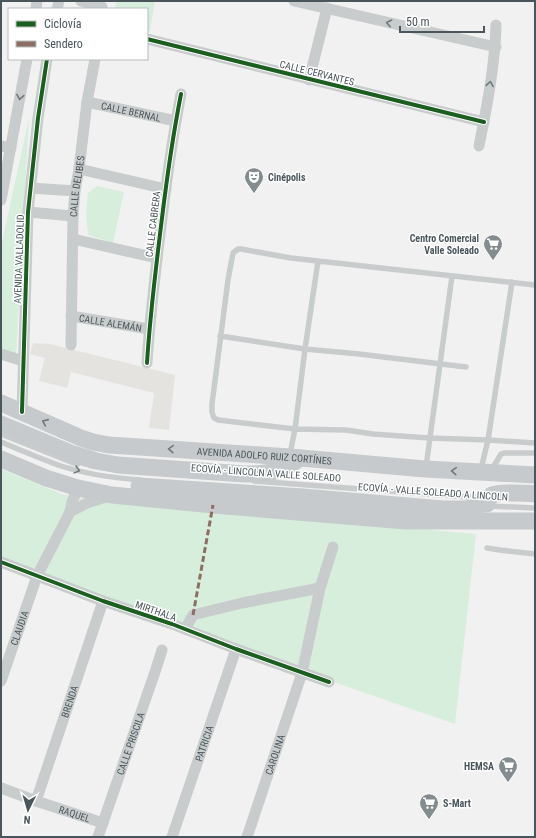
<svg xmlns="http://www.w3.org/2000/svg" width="536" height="838" font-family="'Roboto Condensed',sans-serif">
	<rect width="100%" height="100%" fill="#f1f1f1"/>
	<path fill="#e5e3df" d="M33 343 50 344 175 375 169 430 149 428 154 393 71 372 67 388 39 381 45 358 30 354Z"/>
	<path fill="#d8eedd" d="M116 1H155L150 31 147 30V9H115Z
		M29 118 16 356 1 351V247Z
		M97 186 124 192 113 243 88 235 86 214 88 193Z
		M1 469 62 494 91 500 476 534 455 724 284 665 1 558Z"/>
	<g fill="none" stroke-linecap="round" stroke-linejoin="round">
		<path stroke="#c9cccc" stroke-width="5.5" d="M535 285 291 258 241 249H238L233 253 228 280 212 404V412L214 418 218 420 295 429 346 430 373 434 429 438 488 440 535 443
			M220 336 305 349 359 354 466 367
			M1 434 71 462 78 464
			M1 442C20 450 39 458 58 465 85 474 113 478 140 480
			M290 454 295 429 305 349 318 261
			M426 467 452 276
			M481 469 488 440 512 282
			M491 471 501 454 504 453H535
			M254 481 481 498
			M488 506 535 508
			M487 548 500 550 535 554"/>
		<g stroke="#c9cccc" stroke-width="11">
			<path d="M81 1 102 7V9"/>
			<path d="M294 1 496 47"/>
			<path d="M36 9 37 1"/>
			<path d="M57 9 59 1"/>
			<path d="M147 39 484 122"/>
			<path d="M309 80 327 8"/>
			<path id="s1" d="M87 102 176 121"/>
			<path d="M1 146 11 148"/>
			<path d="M479 146C487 106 495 65 496 25"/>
			<path d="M79 169 166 189"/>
			<path d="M31 188 75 191"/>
			<path d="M1 200 27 59"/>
			<path d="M28 212 73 216"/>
			<path d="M73 239 157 258"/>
			<path id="s2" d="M71 316 149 329"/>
			<path id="s3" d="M71 345 73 216 75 191 79 169 87 102 95 59"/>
			<path d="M1 354 23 361"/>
			<path d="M147 363C150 315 156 266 162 218 167 177 173 135 181 94"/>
			<path d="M22 412 28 212 38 118 47 59"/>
			<path d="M70 512 72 502 78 488 84 489"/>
			<path d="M1 562 103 601 172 624 236 649 329 682"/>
			<path d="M185 629 193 615 242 603 320 588"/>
			<path id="s4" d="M1 681 37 576 70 512 87 503 109 496"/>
			<path id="s5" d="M1 788 36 801 103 823"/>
			<path id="s6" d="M36 801 103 601"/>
			<path id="s7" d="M98 837 156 669 162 650"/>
			<path id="s8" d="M172 837 236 649"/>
			<path id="s9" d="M247 837 302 673 320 588 333 547"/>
		</g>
		<g stroke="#c6cacc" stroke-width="17">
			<path id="s10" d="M1 403 81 438 93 442 109 445 290 457 425 469 535 475"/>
			<path d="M1 424 73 454 96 461 118 465 244 474C267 474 281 473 300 458"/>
			<path d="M1 459 46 478 78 488 112 495 213 505 406 521H535"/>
			<path d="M139 486 303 497 443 509H467L480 505 492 495"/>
			<path d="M487 504C488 501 489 497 492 495 498 492 526 493 535 494"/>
		</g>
		<path stroke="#8d6e63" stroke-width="3" stroke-dasharray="6 3" stroke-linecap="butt" d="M193 615 213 505"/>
		<defs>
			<path id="cycleway" d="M147 39 484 122
				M147 363C150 315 156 266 162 218 167 177 173 135 181 94
				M22 412 28 212 38 118 47 59
				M1 562 103 601 172 624 236 649 329 682"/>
		</defs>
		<use href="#cycleway" stroke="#fff" stroke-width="6"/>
		<use href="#cycleway" stroke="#1b5e20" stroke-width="4"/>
	</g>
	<defs><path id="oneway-chevron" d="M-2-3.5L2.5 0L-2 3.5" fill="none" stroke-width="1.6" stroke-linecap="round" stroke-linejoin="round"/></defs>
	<g stroke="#70797d">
		<use href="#oneway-chevron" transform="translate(389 23) rotate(-167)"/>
		<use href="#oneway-chevron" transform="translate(490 84) rotate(-81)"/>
		<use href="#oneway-chevron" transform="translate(20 97) rotate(100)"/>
		<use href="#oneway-chevron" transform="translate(77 470) rotate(15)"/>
	</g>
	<g stroke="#6f797d">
		<use href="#oneway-chevron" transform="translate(45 422) rotate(-156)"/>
		<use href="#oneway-chevron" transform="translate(171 449) rotate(-176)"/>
		<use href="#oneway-chevron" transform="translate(454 471) rotate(-176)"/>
	</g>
	<defs>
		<symbol id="theatre-pin" viewBox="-11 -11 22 30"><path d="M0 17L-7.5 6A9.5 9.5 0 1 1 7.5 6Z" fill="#848c90" stroke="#fff"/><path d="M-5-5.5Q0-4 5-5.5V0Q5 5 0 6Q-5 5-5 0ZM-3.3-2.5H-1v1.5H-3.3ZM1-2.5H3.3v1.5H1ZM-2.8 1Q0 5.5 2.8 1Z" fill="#fff"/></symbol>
		<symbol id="supermarket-pin" viewBox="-11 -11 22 30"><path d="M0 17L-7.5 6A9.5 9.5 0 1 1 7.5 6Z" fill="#848c90" stroke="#fff"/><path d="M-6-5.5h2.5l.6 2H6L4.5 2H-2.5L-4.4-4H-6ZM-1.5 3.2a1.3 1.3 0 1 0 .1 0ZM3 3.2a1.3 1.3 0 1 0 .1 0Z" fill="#fff"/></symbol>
	</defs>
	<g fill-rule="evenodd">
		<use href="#theatre-pin" x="243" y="166" width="22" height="30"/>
		<use href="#supermarket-pin" x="482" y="233" width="22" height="30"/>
		<use href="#supermarket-pin" x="497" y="755" width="22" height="30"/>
		<use href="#supermarket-pin" x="418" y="792" width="22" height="30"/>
	</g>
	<g text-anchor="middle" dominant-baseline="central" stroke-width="3" stroke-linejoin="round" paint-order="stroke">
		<g font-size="10" fill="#4a565b" stroke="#fff">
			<text transform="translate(317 73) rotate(14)">CALLE CERVANTES</text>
			<text stroke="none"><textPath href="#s1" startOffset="45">CALLE BERNAL</textPath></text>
			<text stroke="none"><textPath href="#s3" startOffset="159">CALLE DELIBES</textPath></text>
			<text transform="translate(153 224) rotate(-83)">CALLE CABRERA</text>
			<text transform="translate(19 259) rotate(-88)">AVENIDA VALLADOLID</text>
			<text stroke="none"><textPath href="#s2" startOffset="40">CALLE ALEMÁN</textPath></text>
			<text stroke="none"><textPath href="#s10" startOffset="272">AVENIDA ADOLFO RUIZ CORTÍNES</textPath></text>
			<text transform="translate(266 473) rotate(4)">ECOVÍA - LINCOLN A VALLE SOLEADO</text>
			<text transform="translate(433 492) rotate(4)">ECOVÍA - VALLE SOLEADO A LINCOLN</text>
			<text transform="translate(156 611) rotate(19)">MIRTHALA</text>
			<text stroke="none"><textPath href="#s4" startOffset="56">CLAUDIA</textPath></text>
			<text stroke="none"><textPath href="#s6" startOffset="105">BRENDA</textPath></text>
			<text stroke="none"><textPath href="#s7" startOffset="99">CALLE PRISCILA</textPath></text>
			<text stroke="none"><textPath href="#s8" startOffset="99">PATRICIA</textPath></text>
			<text stroke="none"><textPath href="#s9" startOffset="87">CAROLINA</textPath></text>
			<text stroke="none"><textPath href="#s5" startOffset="78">RAQUEL</textPath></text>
		</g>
		<g font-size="10" font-weight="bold" fill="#4a565b" stroke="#fff" text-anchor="start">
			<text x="268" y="177">Cinépolis</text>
			<text x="479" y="238" text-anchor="end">Centro Comercial<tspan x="479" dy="12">Valle Soleado</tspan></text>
			<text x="494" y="766" text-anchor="end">HEMSA</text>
			<text x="443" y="803">S-Mart</text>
		</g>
	</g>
	<rect width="536" height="838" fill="none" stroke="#4a565b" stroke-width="4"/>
	<rect x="8" y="8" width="140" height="52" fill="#ffffff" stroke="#b7bbbd"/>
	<rect x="16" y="21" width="20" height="6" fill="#1b5e20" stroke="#b7bbbd"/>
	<text x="44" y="28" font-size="12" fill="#4a565b">Ciclovía</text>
	<rect x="16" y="41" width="20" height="6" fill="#8d6e63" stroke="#b7bbbd"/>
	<text x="44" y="48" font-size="12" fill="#4a565b">Sendero</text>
	<g transform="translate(28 810) rotate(185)" stroke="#ffffff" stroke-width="3" paint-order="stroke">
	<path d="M0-3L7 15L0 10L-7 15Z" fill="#4a565b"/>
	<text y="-6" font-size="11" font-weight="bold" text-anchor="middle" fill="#4a565b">N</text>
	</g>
	<path d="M400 26v6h84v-6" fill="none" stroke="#4a565b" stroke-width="2"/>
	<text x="406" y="26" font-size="12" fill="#4a565b" stroke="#ffffff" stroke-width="3" paint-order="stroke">50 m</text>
</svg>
